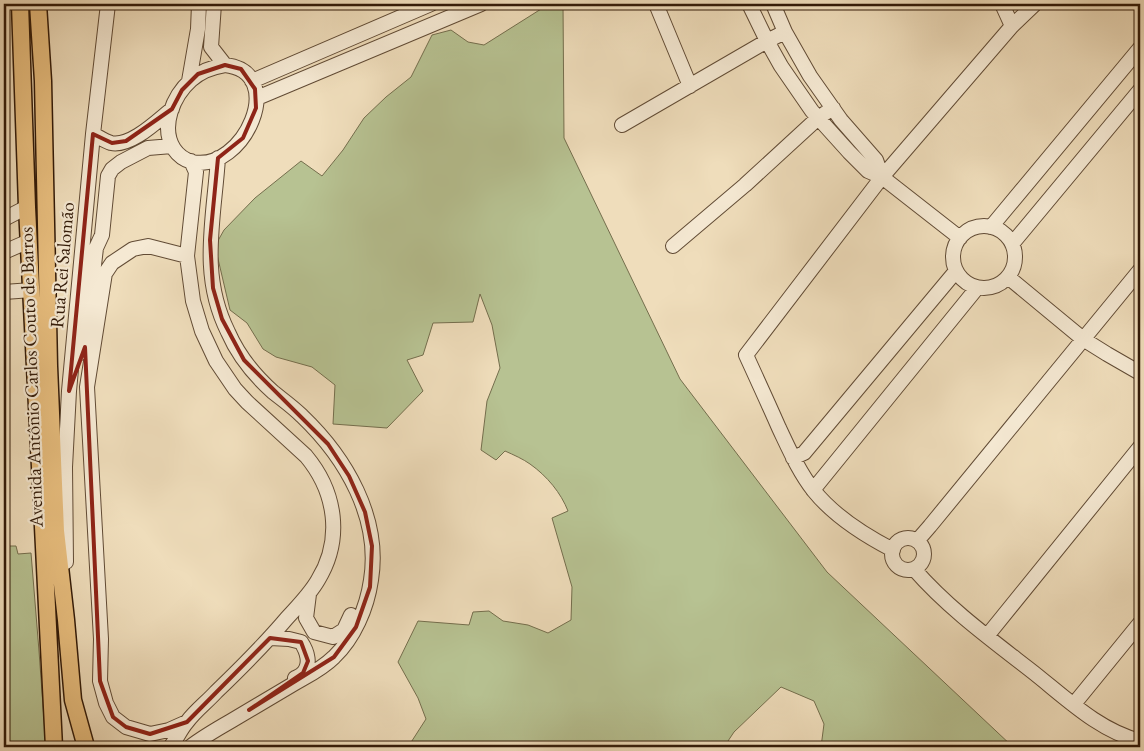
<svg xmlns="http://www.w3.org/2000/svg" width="1144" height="751" font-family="'EB Garamond',serif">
	<rect width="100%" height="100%" fill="#efddbb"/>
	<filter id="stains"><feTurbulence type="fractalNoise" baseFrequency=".004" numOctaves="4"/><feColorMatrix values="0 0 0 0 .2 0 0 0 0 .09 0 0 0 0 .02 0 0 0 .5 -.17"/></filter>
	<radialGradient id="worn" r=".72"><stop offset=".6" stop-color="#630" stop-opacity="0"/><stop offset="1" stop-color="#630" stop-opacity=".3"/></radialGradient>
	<path fill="#b7c292" stroke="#746e4d" d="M549 4H563L564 138 680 379 827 572 1013 747H821L824 724 814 701 781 687 734 732 724 747H408L426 719 418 698 398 662 418 621 469 625 473 612 489 611 503 621 528 625 548 633 571 620 572 587 552 518 568 511C561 493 547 476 530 464 523 459 514 455 505 451L496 460 481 450 487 401 500 368 492 325 480 294 473 322 433 323 423 355 407 360 423 391 387 428 333 424 335 385 312 367 276 357 263 349 247 323 230 310 215 246 224 230 255 198 301 161 322 176 343 150 364 118 386 97 411 77 432 35 451 30 468 42 484 45Z
		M4 546H16L18 554 31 553 39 651 46 747H4Z"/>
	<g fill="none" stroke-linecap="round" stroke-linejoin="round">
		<defs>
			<path id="minor" d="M214 4 211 47 225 65
				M656 4 690 86
				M749 4 767 41 781 66 812 111 849 152 868 171 882 177 960 238
				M773 4 785 32 810 76 841 120 876 160 882 177
				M1002 4 1012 26
				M225 65C289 72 244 173 192 162 185 160 178 155 174 149 160 127 173 96 191 80 201 71 212 67 225 65Z
				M189 81 198 29 199 4
				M252 81 431 4
				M257 98 481 4
				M622 125 767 41 785 32
				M93 134C99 137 104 141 111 143 131 147 157 121 172 109
				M4 219 27 207
				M953 257a31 31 0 1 1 62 0a31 31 0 1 1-62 0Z
				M991 227 1140 48
				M1012 244 1140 90
				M673 246 745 185 818 118 833 108
				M4 252 29 241
				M105 273 87 387 101 639 100 681 106 703 113 717 126 727 150 734 169 730 187 722
				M1008 277 1083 339 1107 354 1140 373
				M100 281 112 263 133 249 148 246 187 256
				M4 292 32 290
				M80 353 91 291 96 248 102 235 108 176 112 169 121 162 148 148 172 146
				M793 458 804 453 956 271
				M813 490 977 288
				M892 554a16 16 0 1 1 32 0a16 16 0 1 1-32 0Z
				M917 541 930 526 1140 270
				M893 550C864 535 835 517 814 491 799 472 789 449 779 428 768 403 757 379 746 355L882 177 1012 26 1035 4
				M66 562 65 467 69 391 93 134 108 4
				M914 569C947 607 989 638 1029 669 1064 696 1097 730 1140 741
				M309 594 306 618 314 632 333 637 344 630 351 615
				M987 636 1140 447
				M270 638 289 639 301 642C307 651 312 665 302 674 300 676 297 677 295 678
				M1074 704 1140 623
				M170 747C177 739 180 730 187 722 195 711 207 702 216 692 241 668 265 644 287 618 298 606 310 594 318 580 343 539 336 492 306 456L247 402 235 389 216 361 202 331 193 301 187 256 196 172 191 161
				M190 747C203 737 217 729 231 721 251 709 270 698 290 686 305 677 321 670 334 657 354 638 367 608 371 580 381 518 346 458 302 416 293 407 283 400 273 392 254 375 238 355 228 332 199 274 214 220 218 158"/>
			<path id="major" d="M20 4 27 207 54 747
				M38 4 43 81 49 366 56 531 66 620 73 700 86 747"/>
		</defs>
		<use href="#minor" stroke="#614b35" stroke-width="16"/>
		<use href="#major" stroke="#321a08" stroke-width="19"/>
		<use href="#minor" stroke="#f5e9d3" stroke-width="14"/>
		<use href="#major" stroke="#e8be7e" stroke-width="16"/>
	</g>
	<path fill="none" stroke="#8f2418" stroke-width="4" stroke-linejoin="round" d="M225 65 241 69 255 89 256 108 243 138 218 158 210 240 213 288 222 319 244 360 328 444 349 476 365 512 372 546 370 587 356 627 334 657 249 710 303 673 308 661 301 642 270 638 187 722 150 734 126 727 113 717 100 681 85 347 69 391 93 134 112 143 126 141 172 109 182 90 198 74Z"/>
	<g text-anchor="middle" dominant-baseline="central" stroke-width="4.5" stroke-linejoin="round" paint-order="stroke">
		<g font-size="19" fill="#321a08" stroke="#f5e9d3">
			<text transform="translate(62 265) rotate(-85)">Rua Rei Salomão</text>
			<text transform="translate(31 377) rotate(-92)">Avenida Antônio Carlos Couto de Barros</text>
		</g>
	</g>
	<rect width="1144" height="751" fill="none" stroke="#efddbb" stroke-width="20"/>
	<rect x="5" y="5" width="1134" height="741" fill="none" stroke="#321a08" stroke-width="2.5"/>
	<rect x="10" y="10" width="1124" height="731" fill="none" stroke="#321a08"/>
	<rect width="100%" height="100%" filter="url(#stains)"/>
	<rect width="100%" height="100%" fill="url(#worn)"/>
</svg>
